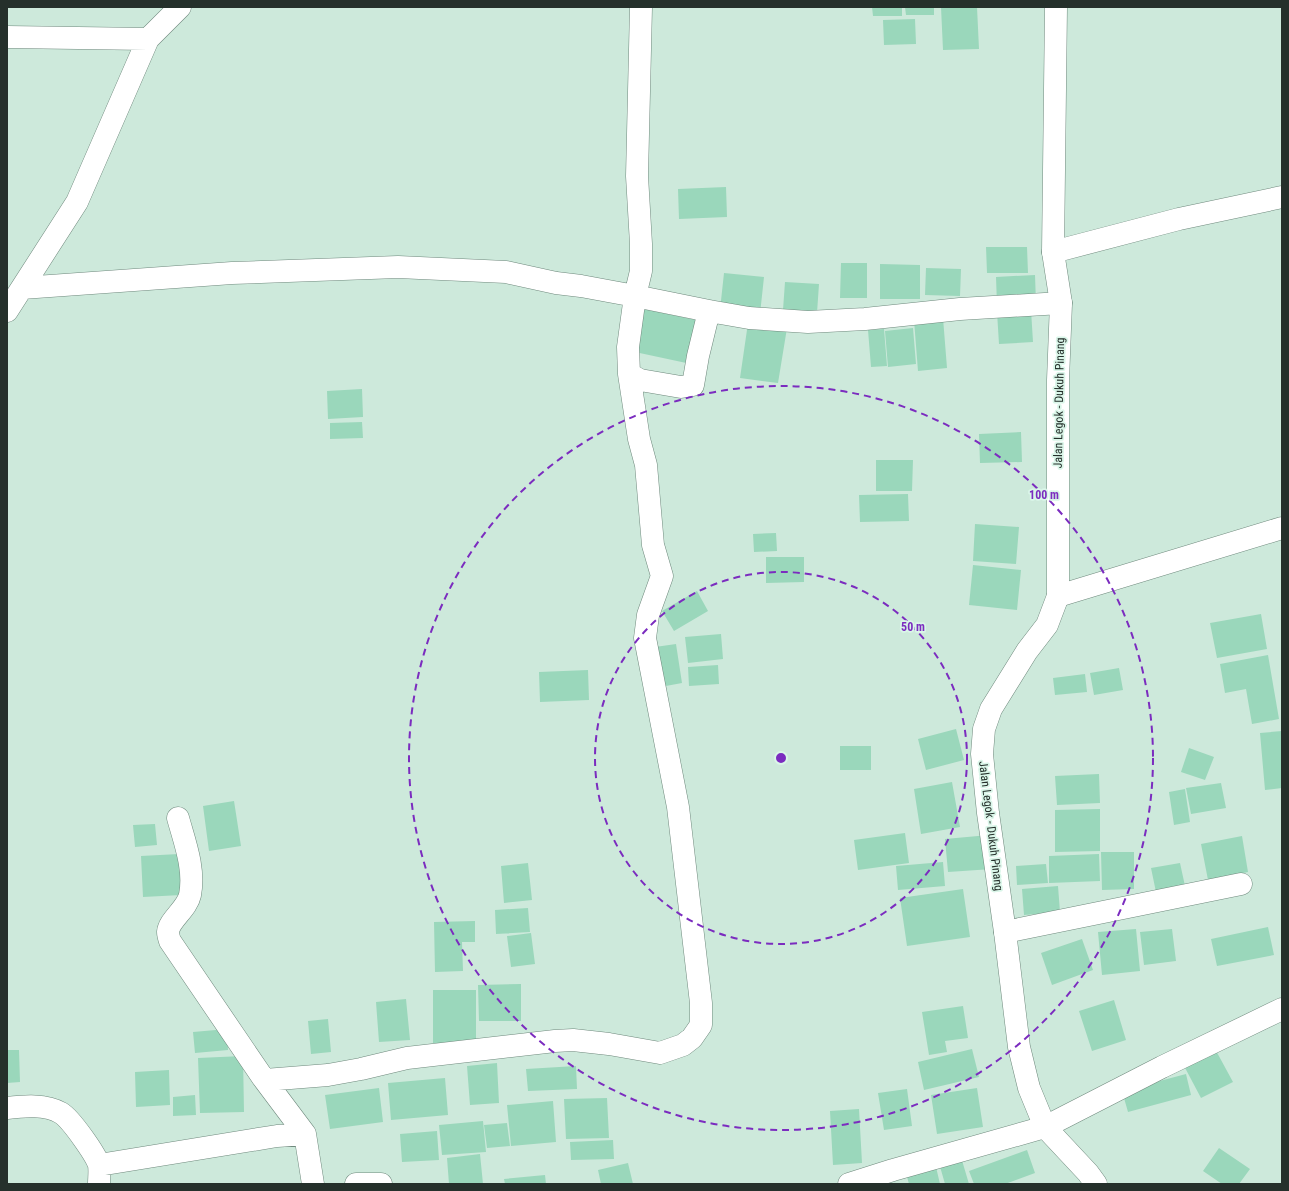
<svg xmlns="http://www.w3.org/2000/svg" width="1289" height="1191" font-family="'Roboto Condensed',sans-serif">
	<rect width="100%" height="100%" fill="#cde9db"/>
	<path fill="#9ad7bb" d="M872 7H902V16H873Z
		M905 7H934V15H906Z
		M941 7H977L979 49 943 50Z
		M915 19 916 44 884 45 883 20Z
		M726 187 727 217 679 219 678 189Z
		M986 247H1027L1028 273H987Z
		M841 263H867V298H840Z
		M880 264 920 265V299H880Z
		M926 268 961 269 960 296 925 295Z
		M724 273 764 277 760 314 720 310Z
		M1035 275 1036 303 997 305 996 277Z
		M785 282 819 284 817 313 783 310Z
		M644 309 700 321 691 364 635 352Z
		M1031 310 1033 342 999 344 997 312Z
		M943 318 947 368 918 371 914 320Z
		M748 323 787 328 778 383 740 378Z
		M913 328 916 364 888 367 885 331Z
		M884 329 887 366 871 367 868 330Z
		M362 389 363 417 328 419 327 391Z
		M362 422 363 438 330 439V423Z
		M1021 432 1022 462 980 463 979 434Z
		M876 460H913L912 491H876Z
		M908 494 909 521 860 522 859 495Z
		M975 524 1019 527 1016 564 973 561Z
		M776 533 777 551 754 552 753 534Z
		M766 557H804V582L766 583Z
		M973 565 1021 570 1017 610 969 605Z
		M697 591 708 611 674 631 662 611Z
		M1261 614 1267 649 1217 658 1210 623Z
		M721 634 723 659 688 663 685 637Z
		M676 644 682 683 655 688 648 648Z
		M1268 655 1279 719 1252 724 1246 689 1225 693 1220 664Z
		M718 665 719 684 689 686 688 667Z
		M1119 668 1123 690 1094 695 1090 673Z
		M588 670 589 700 540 702 539 672Z
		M1085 674 1087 692 1055 695 1053 678Z
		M956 729 964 760 926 770 918 739Z
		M1282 731V788L1265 790 1260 733Z
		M840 746H871V770H840Z
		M1189 748 1214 757 1205 780 1181 772Z
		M1099 774 1100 803 1057 805 1055 776Z
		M952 782 960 827 921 834 914 789Z
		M1221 783 1226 808 1191 814 1186 788Z
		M1185 789 1190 822 1174 825 1169 792Z
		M234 801 241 846 209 851 203 806Z
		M1100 809V851L1055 852V810Z
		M155 824 157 845 135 847 133 825Z
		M905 833 909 863 858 870 854 840Z
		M989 835 992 869 948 872 945 839Z
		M1242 836 1248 872 1208 880 1201 844Z
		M1101 852H1134V889L1102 890Z
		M179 854 181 895 143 897 141 856Z
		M1099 854 1100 881 1049 883V856Z
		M943 862 945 886 898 890 896 866Z
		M528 863 532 900 504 903 501 866Z
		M1180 863 1185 886 1156 892 1151 868Z
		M1046 864 1048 883 1017 885 1016 866Z
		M1058 886 1060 912 1024 915 1022 889Z
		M963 889 970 937 907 946 900 898Z
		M528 908 530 932 496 934 495 910Z
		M475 921V942H462L463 971 435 972 434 922Z
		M1268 927 1274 955 1217 966 1211 939Z
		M1136 929 1140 971 1102 975 1098 932Z
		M1172 929 1176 961 1144 965 1140 932Z
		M531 933 535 964 511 967 507 936Z
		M1082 939 1093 970 1052 985 1041 953Z
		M521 984V1021H479L478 985Z
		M433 990H476V1043H433Z
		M406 999 410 1040 379 1042 376 1002Z
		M1114 1000 1126 1040 1092 1051 1079 1011Z
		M963 1006 968 1038 945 1041 947 1052 929 1055 922 1012Z
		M328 1019 331 1052 311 1054 308 1021Z
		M227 1029 228 1050 195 1053 193 1032Z
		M1214 1047 1233 1082 1201 1098 1183 1064Z
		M972 1049 979 1077 924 1090 918 1062Z
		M7 1050H19L20 1082 7 1083Z
		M243 1056 244 1112 200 1113 198 1058Z
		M497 1063 499 1103 470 1105 467 1066Z
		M576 1066 577 1089 528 1091 526 1069Z
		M169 1070 170 1105 136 1107 135 1072Z
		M1186 1074 1191 1095 1128 1112 1122 1091Z
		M445 1078 448 1115 391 1120 388 1083Z
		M379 1088 383 1122 330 1129 325 1095Z
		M977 1088 983 1127 937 1134 931 1095Z
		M907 1089 912 1126 884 1130 878 1093Z
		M195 1095 196 1115 173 1116V1097Z
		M607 1098 609 1138 566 1139 564 1099Z
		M553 1101 556 1142 511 1146 507 1105Z
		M859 1109 862 1163 833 1165 830 1111Z
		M483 1121 486 1152 442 1155 439 1125Z
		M507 1123 510 1146 487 1148 484 1125Z
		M437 1131 439 1160 402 1162 400 1134Z
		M613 1140 614 1159 571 1160 570 1142Z
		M1219 1148 1250 1169 1239 1184H1222L1203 1171Z
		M1027 1150 1035 1173 1005 1184H974L969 1171Z
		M480 1154 483 1184H449L447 1158Z
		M961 1157 969 1184H945L939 1163Z
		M628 1163 633 1184H601L598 1170Z
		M936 1167 940 1184H909L906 1173Z
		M545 1175 546 1184H505L504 1179Z"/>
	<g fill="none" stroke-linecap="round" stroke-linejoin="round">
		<defs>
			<path id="street" d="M641 7 637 176 641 244V271L635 296 709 311 749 318 808 322 865 319 960 309 1061 303
				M7 37 148 39
				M1053 252 1179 219 1282 197
				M22 288 232 273 398 267 506 272 556 283 581 286 635 296 628 347 629 374 640 380 681 387 693 385 698 356 709 311
				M7 311 77 202 148 39 180 7
				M1058 596 1282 528
				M1005 932 1241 884
				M265 1080 328 1075 361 1069 407 1058 555 1041 573 1040 609 1044 660 1053 683 1045 692 1038 701 1025V1003L678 807 645 638 648 615 662 576 653 545 646 465 639 439 629 374
				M7 1108C24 1106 46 1104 61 1113 71 1119 96 1155 99 1165 100 1171 99 1178 99 1184
				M305 1134 313 1184
				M99 1165 277 1136 305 1134 263 1078 170 941C169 938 168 935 168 932 169 920 187 909 190 895 195 869 185 843 178 818
				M356 1184H381
				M849 1184 893 1170 1045 1127 1162 1067 1282 1009"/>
			<path id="secondary" d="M1056 7 1053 252 1061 303 1058 380V596L1047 625 1027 651 991 709 984 729 982 754 988 813 1005 932 1019 1047 1029 1088 1045 1127 1088 1173 1096 1184"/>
		</defs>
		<use href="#street" stroke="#6f897d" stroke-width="23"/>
		<use href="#secondary" stroke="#6f897d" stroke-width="23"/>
		<use href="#street" stroke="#fff" stroke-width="22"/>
		<use href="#secondary" stroke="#fff" stroke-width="22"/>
	</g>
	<g fill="none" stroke="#7b2cbf" stroke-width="2" stroke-dasharray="7 5">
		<circle cx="781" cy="758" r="186"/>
		<circle cx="781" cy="758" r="372"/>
	</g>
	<g text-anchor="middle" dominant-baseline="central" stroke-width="3.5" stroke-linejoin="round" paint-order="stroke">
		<g font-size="12" fill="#25302b" stroke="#daf6e9">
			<text transform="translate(1059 403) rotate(-89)">Jalan Legok - Dukuh Pinang</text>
			<text transform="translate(991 826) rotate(83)">Jalan Legok - Dukuh Pinang</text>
		</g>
	</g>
	<circle cx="781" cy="758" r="6" fill="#7b2cbf" stroke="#daf6e9" stroke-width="2"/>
	<g font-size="12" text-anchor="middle" font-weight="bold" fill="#7b2cbf" stroke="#daf6e9" stroke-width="3.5" stroke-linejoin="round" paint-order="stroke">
		<text x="1044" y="499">100 m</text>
		<text x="913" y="631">50 m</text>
	</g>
	<rect width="1289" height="1191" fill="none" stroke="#25302b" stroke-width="16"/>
</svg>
